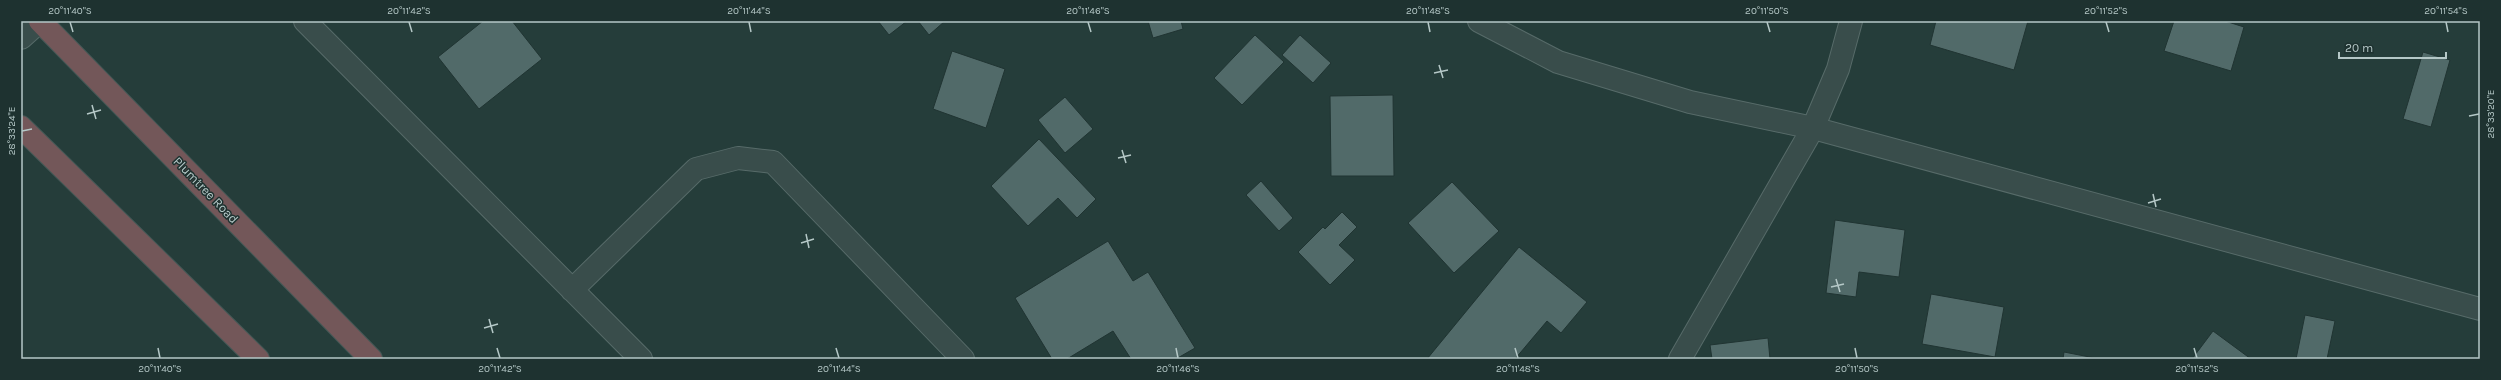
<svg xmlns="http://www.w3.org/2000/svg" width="2501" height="380" font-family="Karla,sans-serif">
	<rect width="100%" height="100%" fill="#253d3a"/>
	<path fill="#516a69" stroke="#203432" d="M483 21H512L542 59 479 109 438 57Z
		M878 21H907L889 35Z
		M918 21H945L929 35Z
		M1148 21H1181L1183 29 1153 38Z
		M1936 21H2028L2014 70 1930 45Z
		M2174 21H2225L2244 27 2231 71 2164 51Z
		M1255 35 1284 62 1242 105 1214 78Z
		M1300 35 1331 63 1313 83 1282 55Z
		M952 51 1005 69 986 128 933 109Z
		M2423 52 2450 60 2431 127 2403 119Z
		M1393 95 1394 176H1331L1330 96Z
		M1065 97 1093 129 1065 153 1038 120Z
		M1039 139 1096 199 1077 218 1058 198 1028 226 991 186Z
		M1261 181 1293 218 1279 231 1246 195Z
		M1452 182 1499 231 1454 273 1408 223Z
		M1342 212 1357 227 1339 245 1355 260 1330 285 1298 252 1323 227 1325 229Z
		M1835 220 1905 230 1899 277 1859 272 1856 297 1826 293Z
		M1108 241 1133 281 1148 272 1195 348 1176 359H1131L1113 331 1067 359H1052L1015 298Z
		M1519 247 1587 302 1561 333 1547 321 1515 359H1427Z
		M1931 294 2004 307 1995 357 1922 344Z
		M2305 315 2335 321 2327 359H2296Z
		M2213 331 2251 359H2192Z
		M1768 338 1770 359H1712L1710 345Z
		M2064 352 2100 359H2063Z"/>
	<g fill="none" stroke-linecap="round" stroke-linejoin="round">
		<defs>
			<path id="street" d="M305 21 641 359
				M1479 21 1558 62 1690 102 1813 128 2480 309
				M21 38 40 21
				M572 290 696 169 738 158 773 162 963 359
				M1680 359 1813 128 1838 69 1851 21"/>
			<path id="highway" d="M40 21 371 359
				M21 127 258 359"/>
		</defs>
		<use href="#street" stroke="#576b69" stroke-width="24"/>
		<use href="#highway" stroke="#445856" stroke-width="24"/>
		<use href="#street" stroke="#394d4b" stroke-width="22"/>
		<use href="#highway" stroke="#735759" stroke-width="22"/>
	</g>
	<path fill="none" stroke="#b5c8c7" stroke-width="1.5" d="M70 22 73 32M409 22 412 32M749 22 751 32M1088 22 1091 32M1428 22 1430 32M1767 22 1770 32M2106 22 2109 32M2446 22 2448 32M1439 65 1443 78M1434 73 1448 70M92 105 96 119M87 114 101 110M2469 116 2479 114M22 131 32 129M1122 150 1126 163M1118 158 1131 155M2153 194 2156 207M2148 203 2161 199M806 234 809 248M801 243 814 239M1836 279 1840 292M1831 287 1844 284M489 319 493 333M484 328 498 324M158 348 160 358M497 348 500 358M836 348 839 358M1176 348 1178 358M1515 348 1518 358M1855 348 1857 358M2194 348 2197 358"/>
	<g text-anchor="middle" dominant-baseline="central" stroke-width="3" stroke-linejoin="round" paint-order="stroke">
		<g font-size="13" fill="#b5c8c7" stroke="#1e3230">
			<text transform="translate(206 190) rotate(46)">Plumtree Road</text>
		</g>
	</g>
	<rect width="2501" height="380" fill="none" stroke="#1e3230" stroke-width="44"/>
	<path d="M2339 52v6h107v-6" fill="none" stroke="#b5c8c7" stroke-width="2"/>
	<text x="2345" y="52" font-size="12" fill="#b5c8c7" stroke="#1e3230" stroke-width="3" paint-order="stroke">20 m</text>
	<rect x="22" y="22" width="2457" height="336" fill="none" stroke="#b5c8c7" stroke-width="1.5"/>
	<g font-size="10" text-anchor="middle" fill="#b5c8c7">
		<text x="70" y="14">20°11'40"S</text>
		<text x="409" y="14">20°11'42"S</text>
		<text x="749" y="14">20°11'44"S</text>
		<text x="1088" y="14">20°11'46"S</text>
		<text x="1428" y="14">20°11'48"S</text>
		<text x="1767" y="14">20°11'50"S</text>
		<text x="2106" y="14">20°11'52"S</text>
		<text x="2446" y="14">20°11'54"S</text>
		<text transform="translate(2490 114) rotate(-90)" y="4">28°33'20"E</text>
		<text transform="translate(11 131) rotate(-90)" y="4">28°33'24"E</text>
		<text x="160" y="372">20°11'40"S</text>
		<text x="500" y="372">20°11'42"S</text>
		<text x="839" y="372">20°11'44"S</text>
		<text x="1178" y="372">20°11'46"S</text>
		<text x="1518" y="372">20°11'48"S</text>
		<text x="1857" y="372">20°11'50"S</text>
		<text x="2197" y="372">20°11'52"S</text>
	</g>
</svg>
